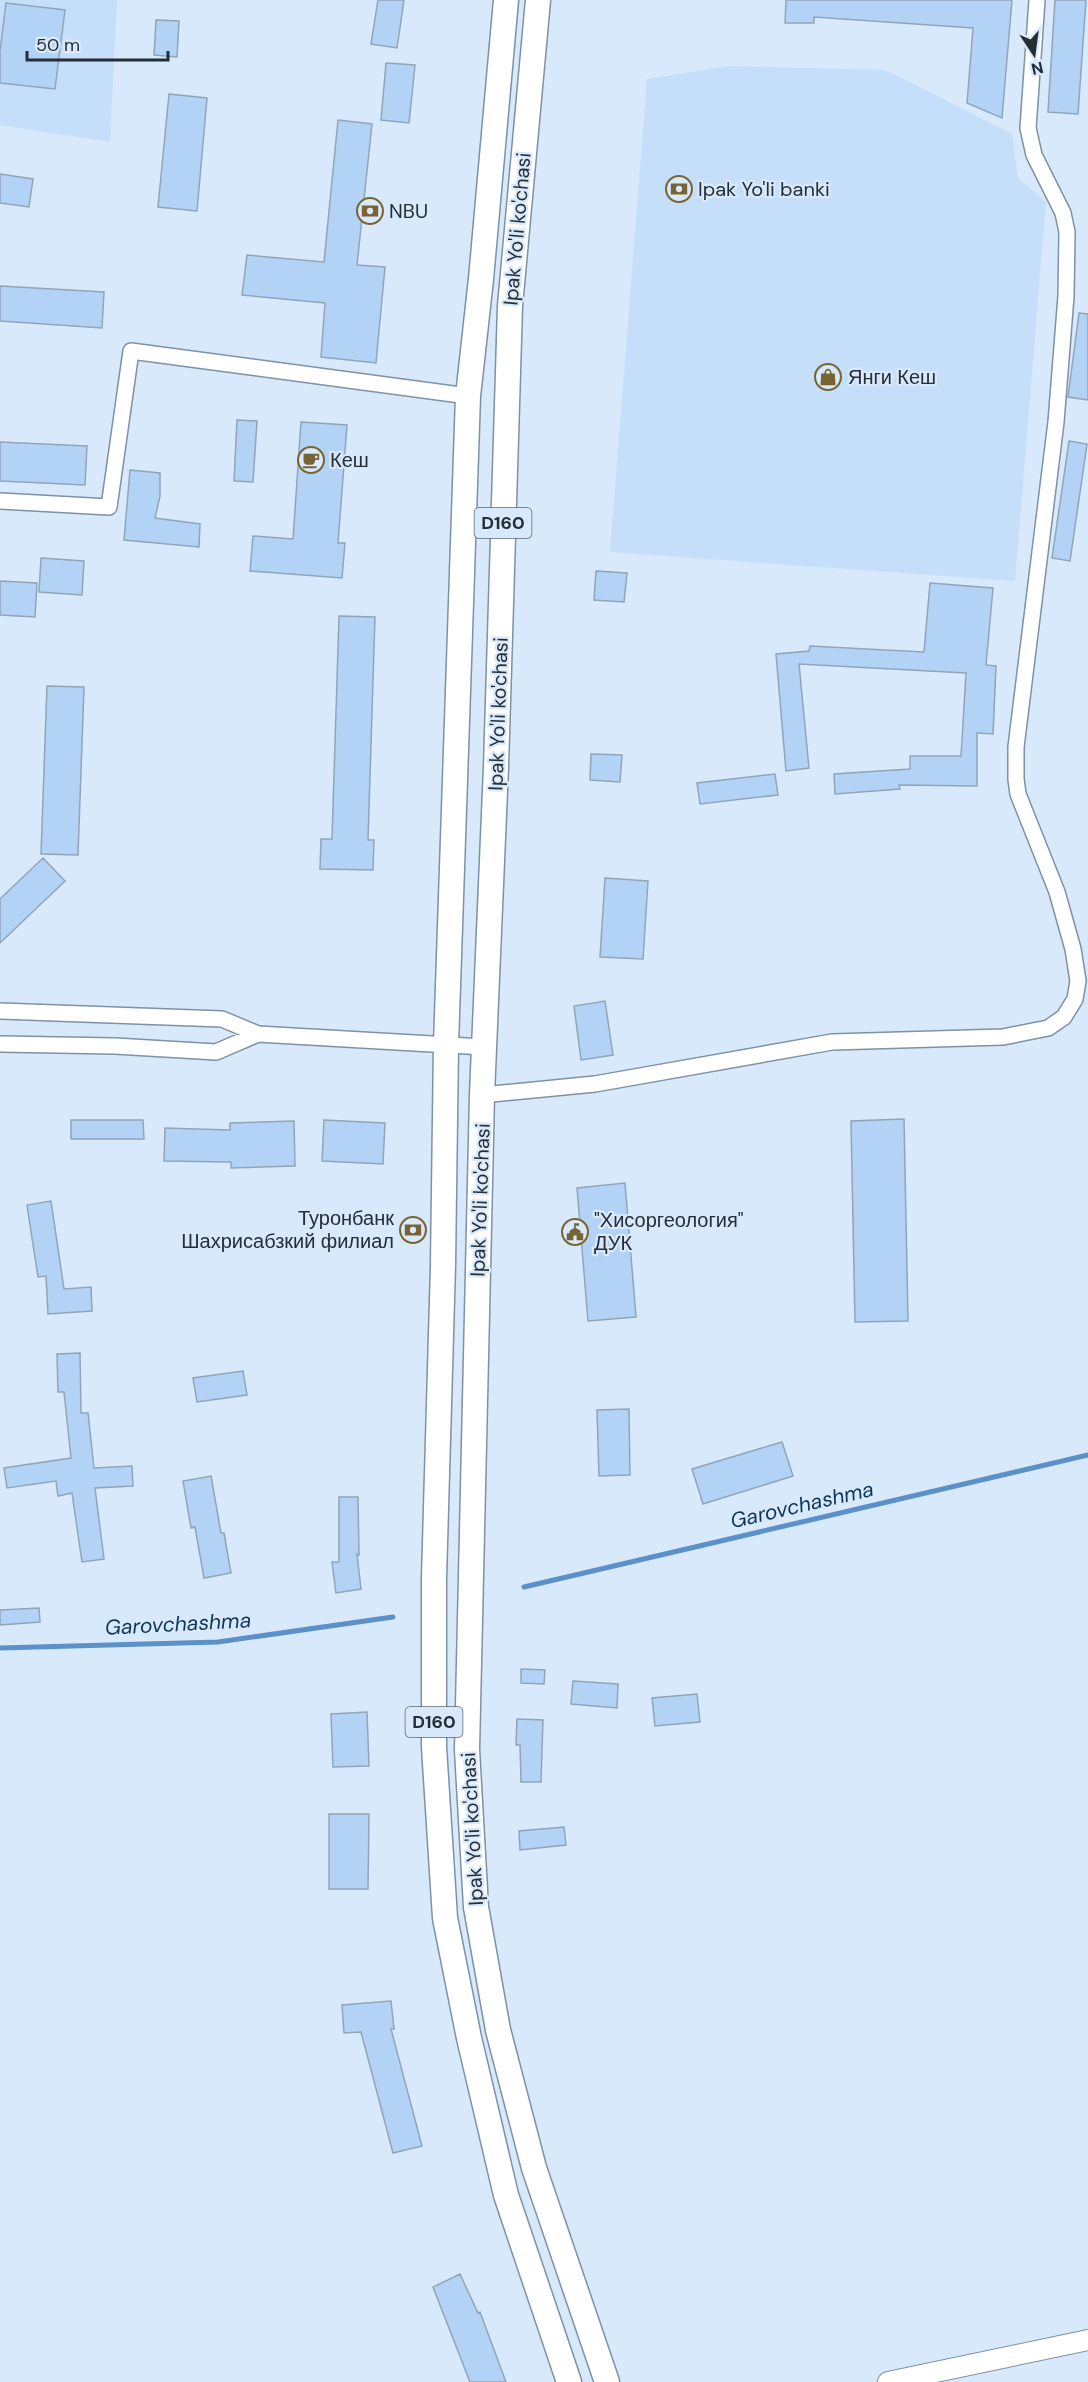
<svg xmlns="http://www.w3.org/2000/svg" width="1088" height="2382" font-family="'DM Sans',sans-serif">
	<rect width="100%" height="100%" fill="#d8e9fb"/>
	<path fill="#c5dffb" d="M0 0H117L110 142 0 125Z
		M729 66 885 70 1012 134 1018 178 1046 202 1015 581 610 552 647 79Z"/>
	<g fill="none" stroke-linecap="round" stroke-linejoin="round">
		<path stroke="#5b91c8" stroke-width="5" d="M524 1587 1088 1455
			M0 1648 218 1642 393 1617"/>
	</g>
	<path fill="#b2d3f6" stroke="#91a5b9" stroke-width="1.5" d="M378 0H404L397 48 371 44Z
		M786 0H1012L1002 118 967 103 973 28 814 17V23H785Z
		M1055 0H1086L1078 114 1048 112Z
		M6 3 65 10 55 89 0 83V51Z
		M156 20 179 21 177 57 154 55Z
		M386 63 415 65 409 123 381 120Z
		M169 94 207 98 197 211 158 207Z
		M338 120 372 124 357 265 385 267 376 363 321 357 325 303 242 295 247 255 324 262Z
		M0 174 33 179 29 207 0 203Z
		M0 286 104 292 102 328 0 321Z
		M1079 313 1088 314V400L1068 397Z
		M237 420 257 421 253 482 234 481Z
		M301 422 347 425 338 543H345L342 578 250 571 253 536 293 539Z
		M1069 441 1087 444 1070 561 1052 558Z
		M0 442 87 446 85 485 0 481Z
		M130 470 160 473V496L155 518 200 524 199 547 124 540Z
		M41 558 84 561 82 595 39 592Z
		M596 571 627 573 624 602 594 600Z
		M0 581 37 583 35 617 0 615Z
		M930 583 993 588 986 665 996 666 993 734 977 733V786L899 785 900 789 835 794 834 774 910 769V756H961L966 673 799 664 809 768 786 771 776 654 809 651 810 646 924 652Z
		M339 616 375 617 368 840H374L373 870 320 869 321 839H332Z
		M47 686 84 687 78 855 41 854Z
		M591 754 622 755 620 782 590 780Z
		M775 774 778 795 700 804 697 783Z
		M43 858 65 881 0 943V899Z
		M605 878 648 881 643 959 600 957Z
		M605 1001 613 1055 581 1060 574 1006Z
		M904 1119 908 1321 855 1322 851 1121Z
		M71 1120H143L144 1139H71Z
		M324 1120 385 1123 383 1164 322 1161Z
		M294 1121 295 1166 231 1168V1162L164 1161 165 1128 230 1130V1123Z
		M625 1183 636 1317 588 1321 577 1188Z
		M51 1201 64 1289 91 1287 92 1311 48 1314 46 1276 38 1277 27 1205Z
		M80 1353 81 1413H88L94 1468 132 1466 133 1486 95 1488 104 1559 82 1562 72 1493 58 1496 56 1481 7 1488 4 1468 71 1458 64 1392H58L57 1354Z
		M243 1371 247 1395 197 1402 193 1378Z
		M629 1409 630 1475 599 1476 597 1410Z
		M782 1442 793 1476 703 1504 692 1469Z
		M211 1476 221 1533H224L231 1573 204 1578 195 1527 191 1528 183 1481Z
		M339 1497H358L359 1555 357 1554 361 1589 336 1593 332 1562H339Z
		M39 1608 40 1622 0 1625V1610Z
		M521 1669 545 1670 544 1684 521 1683Z
		M573 1681 618 1684 617 1708 571 1704Z
		M697 1694 700 1722 655 1726 652 1698Z
		M367 1712 369 1766 333 1767 331 1714Z
		M517 1719 543 1720 541 1782H521L520 1745H516Z
		M329 1814H369L368 1889H329Z
		M564 1827 566 1845 520 1850 519 1831Z
		M391 2001 394 2029H391L422 2146 393 2153 361 2032 344 2033 342 2005Z
		M460 2274 478 2313 480 2312 506 2382H470L433 2287Z"/>
	<g fill="none" stroke-linecap="round" stroke-linejoin="round">
		<defs>
			<path id="minor" d="M0 501 109 507 131 351 468 396
				M0 1011 222 1019 258 1034 484 1047
				M0 1044 115 1046 216 1052 258 1034
				M482 1095 595 1084 832 1042 1003 1037 1048 1028 1064 1017 1075 999 1078 981 1073 949 1057 892 1018 794 1016 779V747L1056 422 1066 296 1067 232 1063 213 1034 155 1028 128 1037 0"/>
			<path id="tertiary" d="M888 2382 1088 2340"/>
			<path id="primary" d="M506 0 481 279 468 396 446 1045 443 1265 434 1578V1747L445 1918 469 2038 506 2195 569 2382
				M538 0 510 306 496 767 482 1095 467 1750 476 1907 498 2030 534 2168 607 2382"/>
		</defs>
		<use href="#minor" stroke="#7e91a5" stroke-width="18"/>
		<use href="#tertiary" stroke="#7e91a5" stroke-width="22"/>
		<use href="#primary" stroke="#7e91a5" stroke-width="27"/>
		<use href="#minor" stroke="#fff" stroke-width="15"/>
		<use href="#tertiary" stroke="#fff" stroke-width="20"/>
		<use href="#primary" stroke="#fff" stroke-width="24"/>
	</g>
	<defs>
		<symbol id="bank-ring" viewBox="-11 -11 22 22"><circle r="9.5" fill="#d8e9fb" stroke="#786332" stroke-width="1.5"/><path d="M-6-4H6V4H-6ZM0-2.3a2.3 2.3 0 1 0 0 4.6a2.3 2.3 0 1 0 0-4.6Z" fill="#786332"/></symbol>
		<symbol id="shop-ring" viewBox="-11 -11 22 22"><circle r="9.5" fill="#d8e9fb" stroke="#786332" stroke-width="1.5"/><path d="M-5-2.5h2.3a2.7 3.5 0 0 1 5.4 0H5L5.5 6h-11ZM-1.5-2.5h3a1.5 2.3 0 0 0-3 0Z" fill="#786332"/></symbol>
		<symbol id="cafe-ring" viewBox="-11 -11 22 22"><circle r="9.5" fill="#d8e9fb" stroke="#786332" stroke-width="1.5"/><path d="M-5.5-4.5H6V0H3Q3 3.5 0 3.5H-2.5Q-5.5 3.5-5.5 0ZM3-3.2v2h1.7v-2ZM-6 4.5H4V6H-6Z" fill="#786332"/></symbol>
		<symbol id="civic-ring" viewBox="-11 -11 22 22"><circle r="9.5" fill="#d8e9fb" stroke="#786332" stroke-width="1.5"/><path d="M-.6-6.5H3V-4.5H.6V-3L4-1V1h2V6H-6V1h2V-1L-.6-3ZM-1.2 2.5V6h2.4V2.5Z" fill="#786332"/></symbol>
	</defs>
	<g fill-rule="evenodd">
		<use href="#bank-ring" x="664" y="174" width="30" height="30"/>
		<use href="#bank-ring" x="355" y="196" width="30" height="30"/>
		<use href="#shop-ring" x="813" y="362" width="30" height="30"/>
		<use href="#cafe-ring" x="296" y="445" width="30" height="30"/>
		<use href="#bank-ring" x="398" y="1215" width="30" height="30"/>
		<use href="#civic-ring" x="560" y="1217" width="30" height="30"/>
	</g>
	<g text-anchor="middle" dominant-baseline="central" stroke-width="4.5" stroke-linejoin="round" paint-order="stroke">
		<g fill="#d8e9fb" stroke="#5b6571" stroke-width="1.5">
			<rect x="474.5" y="508" width="57" height="30" rx="4.5"/>
			<rect x="405.5" y="1707" width="57" height="30" rx="4.5"/>
		</g>
		<g font-size="18" font-weight="bold" fill="#252d36">
			<text x="503" y="523">D160</text>
			<text x="434" y="1722">D160</text>
		</g>
		<g font-size="20" fill="#252d36" stroke="#d8e9fb" text-anchor="start">
			<text x="698" y="189">Ipak Yo'li banki</text>
			<text x="389" y="211">NBU</text>
			<text x="848" y="377">Янги Кеш</text>
			<text x="330" y="460">Кеш</text>
			<text x="394" y="1218" text-anchor="end">Туронбанк<tspan x="394" dy="23">Шахрисабзкий филиал</tspan></text>
			<text x="594" y="1220">"Хисоргеология"<tspan x="594" dy="23">ДУК</tspan></text>
		</g>
		<g font-size="20" fill="#252d36" stroke="#d8e9fb">
			<text transform="translate(517 229) rotate(-85)">Ipak Yo'li ko'chasi</text>
			<text transform="translate(498 714) rotate(-88)">Ipak Yo'li ko'chasi</text>
			<text transform="translate(480 1200) rotate(-88)">Ipak Yo'li ko'chasi</text>
			<text transform="translate(472 1829) rotate(-93)">Ipak Yo'li ko'chasi</text>
		</g>
		<g font-size="21" font-style="italic" fill="#0d355a" stroke="#d8e9fb">
			<text transform="translate(802 1505) rotate(-13)">Garovchashma</text>
			<text transform="translate(178 1624) rotate(-3)">Garovchashma</text>
		</g>
	</g>
	<g transform="translate(1034 54) rotate(167)" stroke="#d8e9fb" stroke-width="4.5" paint-order="stroke">
	<path d="M0-4.5L10 22L0 15L-10 22Z" fill="#252d36"/>
	<text y="-9" font-size="16" font-weight="bold" text-anchor="middle" fill="#252d36">N</text>
	</g>
	<path d="M27 51v9h141v-9" fill="none" stroke="#252d36" stroke-width="3"/>
	<text x="36" y="51" font-size="18" fill="#252d36" stroke="#d8e9fb" stroke-width="4.5" paint-order="stroke">50 m</text>
</svg>
